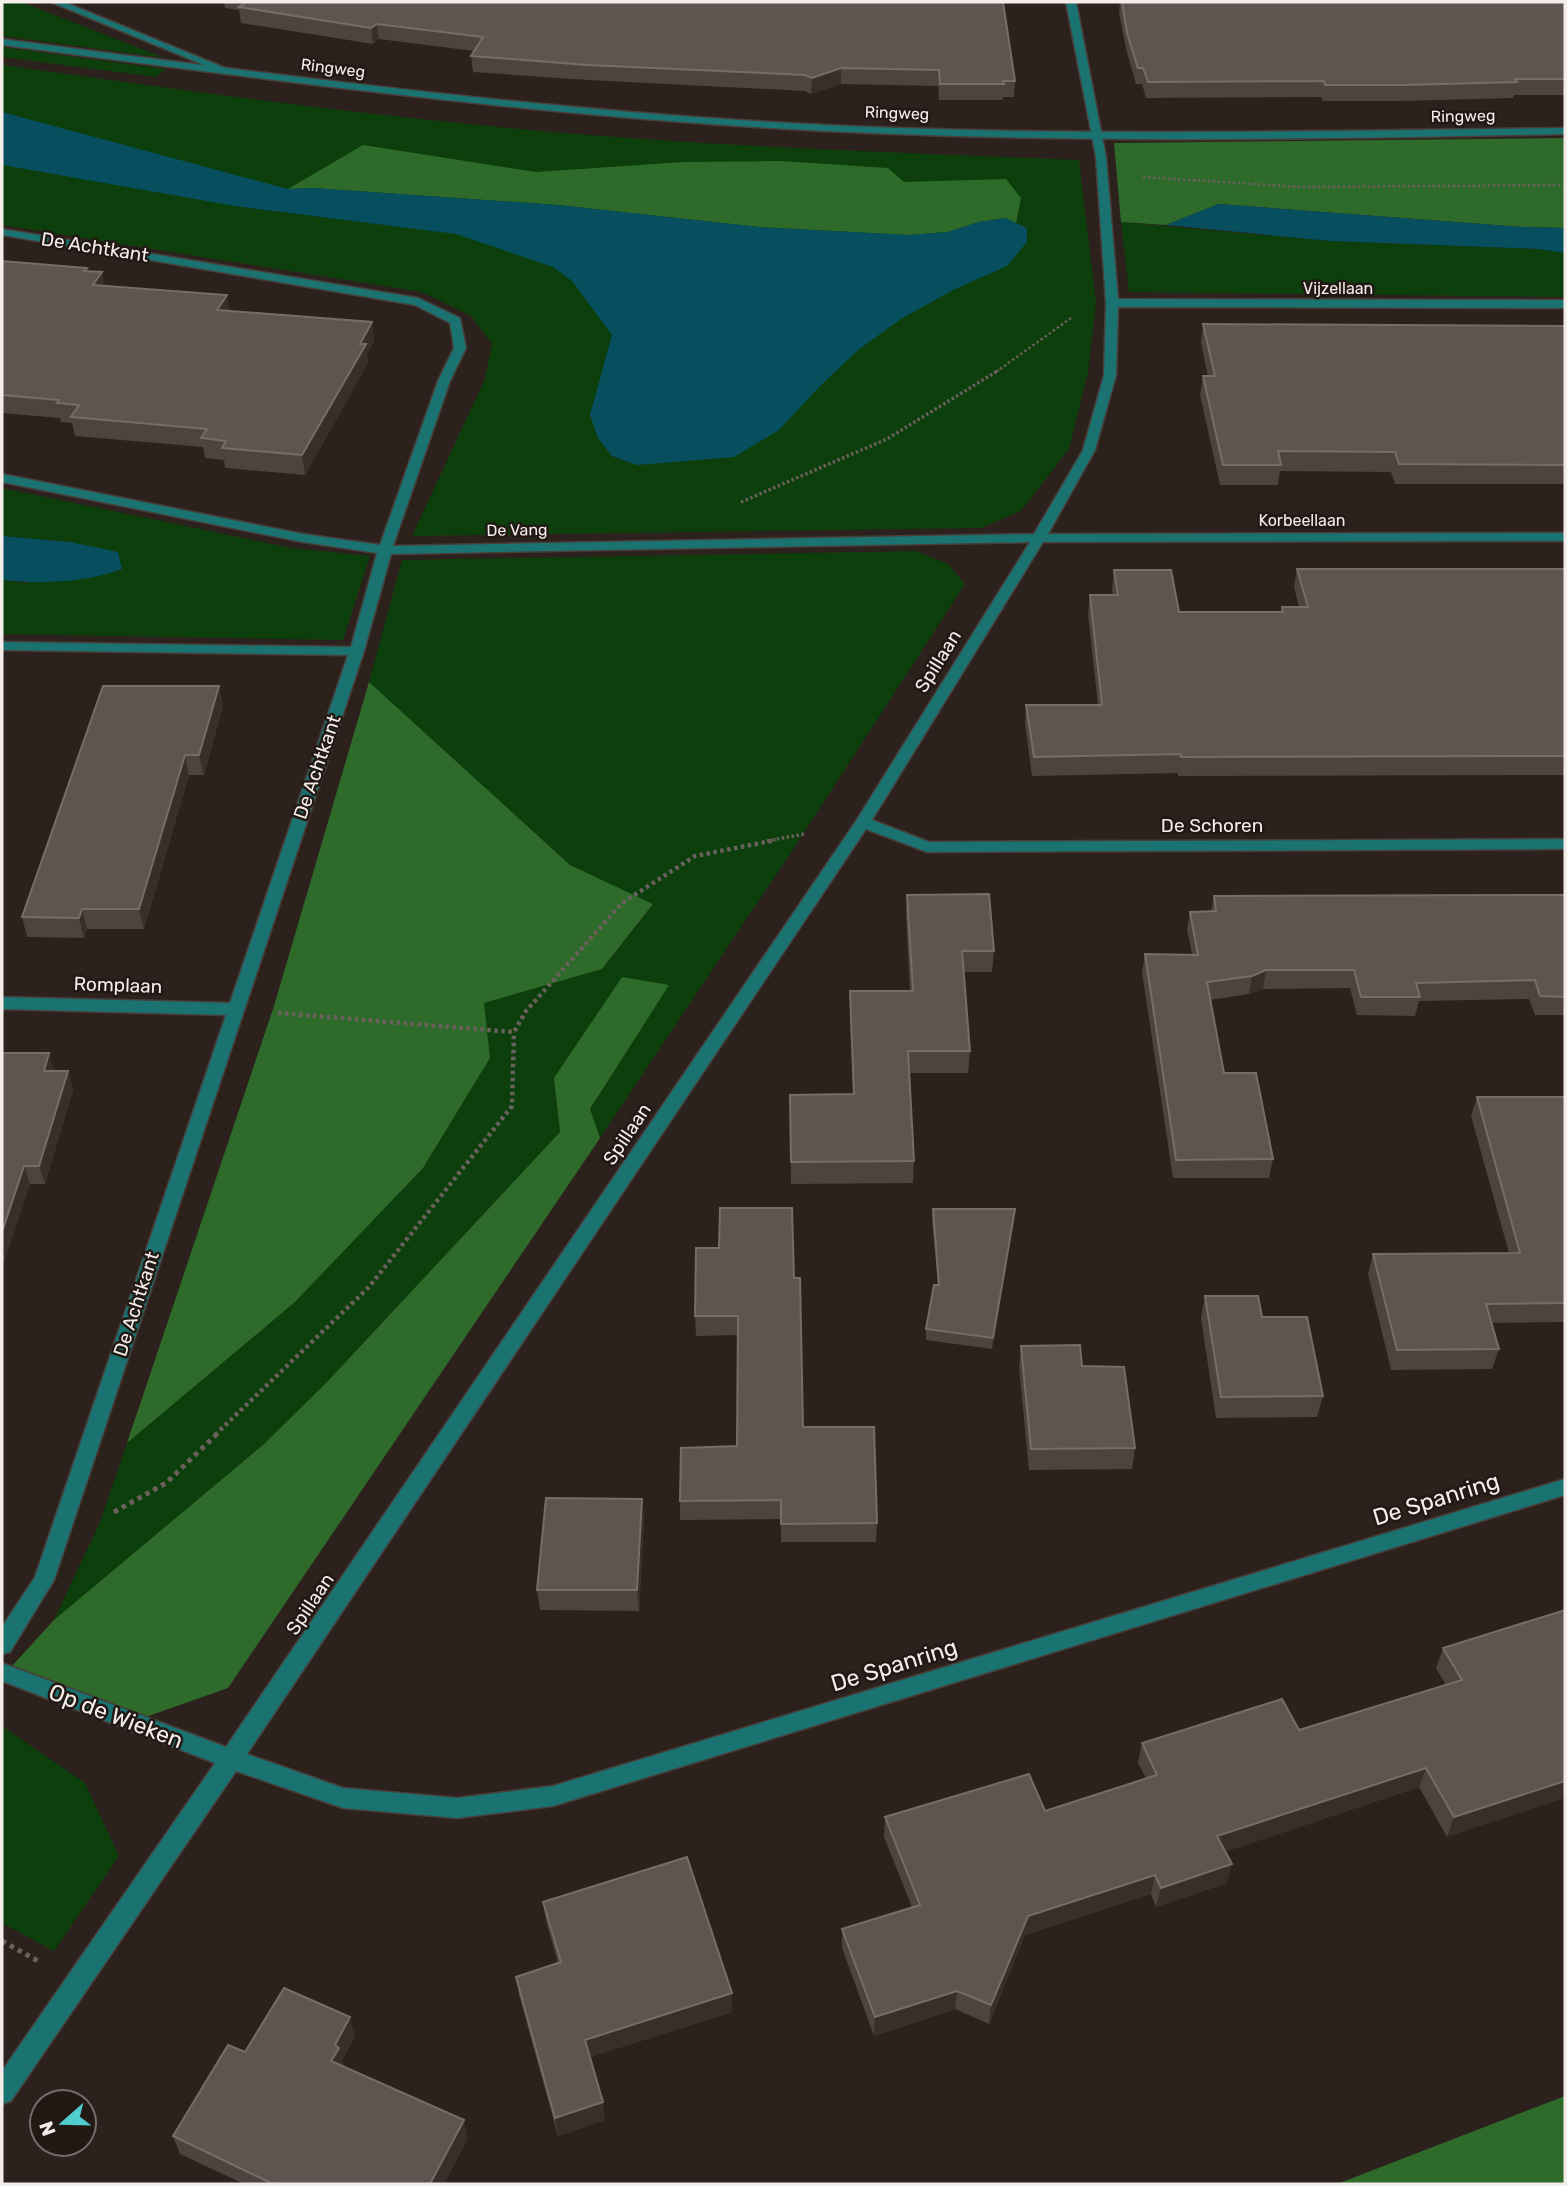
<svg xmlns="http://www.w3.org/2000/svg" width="1567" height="2186" font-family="Rubik,sans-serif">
	<rect width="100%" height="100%" fill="#2c211d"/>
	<path fill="#0c3f0b" d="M2 2H21L165 58 2 36Z
		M2 47 165 69 156 77 2 57Z
		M2 65C167 88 332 111 498 127 691 146 886 152 1079 160L1096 303 1088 372 1069 449 1021 511 981 528 412 536 485 379 492 344 471 316 422 292 2 225Z
		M1121 222 1330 241 1539 249 1565 253V297L1129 292Z
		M2 488 292 548 370 556 343 640 2 634V580L28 583 70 542 2 536Z
		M916 551 948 564 965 584 792 851 600 1138 590 1110 668 985 554 1078 560 1132 327 1382 264 1444 54 1620 100 1522 127 1443 295 1302 423 1168 490 1058 483 1003 602 969 653 905 570 865 369 682 402 560Z
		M2 1726 85 1783 119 1856 54 1951 2 1923Z"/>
	<path fill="#2e6b2b" d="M1565 138V228L1521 227 1219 204 1166 225 1121 222 1114 143Z
		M363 145 536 172 684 162 780 161 888 168 904 182 1006 179 1021 198 1016 223 1005 218 979 222 948 232 909 235 759 227 558 205 313 188 288 189Z
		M369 682 570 865 653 904 602 969 484 1003 490 1058 423 1168 295 1302 127 1443 274 1006Z
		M622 977 669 985 590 1109 600 1138 228 1688 140 1719 12 1666 54 1620 264 1444 327 1382 560 1132 554 1078Z
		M1565 2096V2184H1337Z"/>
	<path fill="#074e5f" d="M2 112 288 189 313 188 558 205 759 227 909 235 948 232 979 222 1005 218 1027 228V242L1007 266 953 290 901 319 858 350 821 385 779 430 734 457 637 465 612 456 598 438 590 415 612 335 572 281 553 267 456 234 235 206 2 165Z
		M1219 204 1521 227 1565 228V253L1539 249 1330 241 1166 225Z
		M2 536 70 542 118 552 122 569C86 583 40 584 2 580Z"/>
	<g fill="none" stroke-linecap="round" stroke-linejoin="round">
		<defs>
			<path id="minor" d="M51 2H64L235 72 226 74Z
				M1066 2H1076L1106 157 1118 299 1565 300V308L1118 307 1116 375 1095 450 1048 534 1565 533V541L1043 542 872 820 929 842 1565 839V849L927 852 866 829 247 1754 343 1788 457 1798 553 1786 1565 1479V1495L553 1806 457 1818 343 1808 236 1771 11 2101 2 2104V2071L215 1763 2 1681V1663L226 1747 856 821 1030 542 391 554 364 651 54 1580 10 1652 2 1654V1627L35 1577 226 1015 2 1009V997L230 1003 348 655 2 650V642L351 647 377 553 303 542 2 482V474L303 534 380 545 438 381 454 348 450 323 415 305 2 235V229L418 298 460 318 466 348 450 381 393 546 1034 534 1083 450 1104 375 1106 303 1096 157Z"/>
			<path id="tertiary" d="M2 39C252 72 502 105 754 121 1024 138 1295 131 1565 128V134C1295 140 1024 144 754 127 502 111 252 78 2 45Z"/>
		</defs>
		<use href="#minor" stroke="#483e3a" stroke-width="3"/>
		<use href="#tertiary" stroke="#483e3a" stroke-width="3"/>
		<path stroke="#6a605c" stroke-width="2.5" stroke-dasharray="2.5 2.5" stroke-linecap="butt" d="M1143 177 1301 187 1565 185
			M996 372 1071 318"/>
		<path stroke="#6a605c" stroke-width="3.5" stroke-dasharray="2.5 2.5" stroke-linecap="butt" d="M741 502 887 439 999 370
			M767 841 804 834"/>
		<path stroke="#6a605c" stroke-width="4.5" stroke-dasharray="3.5 3.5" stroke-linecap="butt" d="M278 1013 514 1032 526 1011 622 903 695 856 776 840
			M215 1435 369 1287 512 1106 514 1032"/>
		<path stroke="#6a605c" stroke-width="5" stroke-dasharray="4.5 4.5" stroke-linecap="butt" d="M114 1512 166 1483 217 1434
			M2 1941 38 1961"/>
		<use href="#minor" fill="#1a7271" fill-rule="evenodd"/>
		<use href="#tertiary" fill="#1a7271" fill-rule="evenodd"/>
	</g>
	<path fill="#4e433e" d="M224 2H1003L1015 81 1014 97H1003V100H939L938 86 841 84 811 94 805 91 588 80 473 72 471 56 474 51 379 39 373 44 241 23 239 10 225 8Z
		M1120 2H1565V95H1514L1513 98 1402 101H1323L1321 97 1146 98 1142 84H1136L1126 49 1119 12Z
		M2 261 87 268 88 271 102 272 105 286 230 311 372 322 374 341 367 354 368 363 305 475 225 468 224 460 205 458 203 447 75 436 72 423 61 422 60 418 2 413Z
		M1203 324 1565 326V484H1395L1391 472 1280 471 1278 485H1220L1200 395 1203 376H1208L1201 343Z
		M1297 569H1565V775L1178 776V773L1032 776 1025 724 1026 705H1098L1088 614 1090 595H1113L1112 589 1114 570 1179 612H1281L1282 607H1299L1294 587Z
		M219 686 223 706 204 775H189L144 929H87L84 938 27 937 22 917Z
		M907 895 994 951 992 972H964L970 1051 968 1073H909L914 1161 913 1183 791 1184 790 1095 853 1094 850 1013V991H910L906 916Z
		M1565 895V1015H1535L1529 999 1419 1001 1415 1016 1357 1015 1350 988 1263 989 1249 994 1210 1000 1224 1073 1273 1159 1269 1178H1173L1142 972 1145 954H1192L1187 930 1190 912 1211 911 1214 896Z
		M2 1053H49L54 1071H68L73 1090 45 1184H30L2 1268Z
		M1477 1097H1565V1322L1492 1323 1499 1349 1492 1369 1391 1370 1368 1274 1373 1254 1509 1253 1471 1116Z
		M933 1209H1015L992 1349 926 1340V1329L938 1285 932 1220Z
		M794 1278 803 1427 877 1523 876 1542H781V1519L680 1520V1501L737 1446 738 1335 696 1336 695 1316Z
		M1205 1296 1262 1317 1323 1396 1317 1417 1216 1418 1201 1318Z
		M1021 1346 1082 1366 1135 1448 1132 1469 1029 1470 1019 1367Z
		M642 1499 644 1520 639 1611 540 1610 537 1590Z
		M1565 1610 1447 1837 1419 1787 1226 1851 1227 1883 1156 1907 1151 1894 1025 1935 989 2024 955 2009 874 2036 842 1948V1929L912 1907 884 1837 885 1817 1045 1811 1146 1778 1138 1763 1142 1743 1299 1730 1446 1685 1436 1668 1443 1648Z
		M543 1902 732 1993V2012L590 2057 605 2120 558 2136 519 1995 516 1977 558 1963 546 1921Z
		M355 2036 342 2060 343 2067 468 2138 444 2184H244L180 2154 173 2136 245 2052Z"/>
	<path fill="#392e29" d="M377 24 379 39 373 44 371 28Z
		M841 68V84L811 94 812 78Z
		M102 272 106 291 93 285Z
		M227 295 230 314 217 310Z
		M372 322 374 341 367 354 368 363 305 475 302 455Z
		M219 686 223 706 204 775 199 755Z
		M185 755 189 775 144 929 139 909Z
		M82 909 87 929 84 938 79 918Z
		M1266 970 1263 989 1249 994 1252 976Z
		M49 1053 54 1072 44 1071Z
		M68 1071 73 1090 45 1184 39 1166Z
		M24 1166 30 1184 2 1268V1232Z
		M1015 1209 1014 1220 992 1349 993 1338Z
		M642 1499 644 1520 639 1611 637 1590Z
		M1426 1768 1419 1787 1213 1856 1217 1836Z
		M1565 1781V1798L1447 1837 1454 1817Z
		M1232 1864 1227 1883 1156 1907 1161 1888Z
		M1155 1875 1151 1894 1025 1935 989 2024 991 2005 1028 1916Z
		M957 1991 955 2009 874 2036 875 2017Z
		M732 1993V2012L587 2058 585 2040Z
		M350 2017 355 2036 342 2060 344 2066 336 2079 331 2061 335 2045Z
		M603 2102 605 2120 558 2136 555 2118Z
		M464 2120 468 2138 444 2184H430Z"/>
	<path fill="#5f5550" stroke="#776d68" stroke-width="2" d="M246 2H1003L1015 81H1003L1004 84H940L939 70 841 68 812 78 805 75 587 65 471 56 483 37 377 24 371 28 239 7Z
		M1122 2H1565V79H1515L1517 82 1405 85H1325L1324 81 1148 82 1143 68H1138L1127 33Z
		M2 261 87 268 84 271 102 272 93 285 227 295 217 310 372 322 360 344H366L302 455 222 448 226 441 201 438 207 429 71 417 79 405 57 403 59 400 2 395Z
		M1203 324 1565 326V465L1399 464 1395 452 1278 451 1281 465H1223L1203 376H1215Z
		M1297 569H1565V756L1181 757 1180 754 1034 757 1026 705H1102L1090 595H1118L1114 570H1171L1179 612H1283L1282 607H1308Z
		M103 686H219L199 755H185L139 909H82L79 918 22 917Z
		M989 894 994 951H962L970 1051H908L914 1161 791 1162 790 1095 854 1094 850 991H913L907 895Z
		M1565 895V997L1540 996 1535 980 1416 983 1420 997H1361L1354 970H1266L1252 976 1207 982 1224 1073H1256L1273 1159 1176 1160 1145 954 1198 955 1190 912 1216 911 1214 896Z
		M2 1053H49L44 1071H68L39 1166H24L2 1232Z
		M1477 1097H1565V1303L1486 1304 1499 1349 1397 1350 1373 1254 1520 1253Z
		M720 1208H792L794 1278H800L803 1427H874L877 1523 781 1524V1500L680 1501 681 1448 737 1446 738 1316H695L696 1248H719Z
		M933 1209H1015L993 1338 926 1329 934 1285H939Z
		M1205 1296H1258L1262 1317H1307L1323 1396 1221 1397Z
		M1080 1345 1082 1366 1124 1367 1135 1448 1031 1449 1021 1346Z
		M546 1498 642 1499 637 1590H537Z
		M1565 1610V1781L1454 1817 1426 1768 1217 1836 1232 1864 1161 1888 1155 1875 1028 1916 991 2005 957 1991 875 2017 842 1929 920 1905 885 1817 1029 1774 1045 1811 1157 1775 1142 1743 1282 1699 1299 1730 1462 1680 1443 1648Z
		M687 1857 732 1993 585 2040 603 2102 555 2118 516 1977 561 1962 543 1902Z
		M284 1988 350 2017 335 2045 339 2048 331 2061 464 2120 430 2184H273L173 2136 228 2045 245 2052Z"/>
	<g text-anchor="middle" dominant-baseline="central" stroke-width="5" stroke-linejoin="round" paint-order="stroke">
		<g font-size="16" fill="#f4edea" stroke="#221814">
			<text transform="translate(333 68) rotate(7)">Ringweg</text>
			<text transform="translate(897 113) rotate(2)">Ringweg</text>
			<text transform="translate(1463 116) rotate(-1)">Ringweg</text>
			<text x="1338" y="288">Vijzellaan</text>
			<text x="1302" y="520">Korbeellaan</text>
			<text transform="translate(517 530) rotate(-1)">De Vang</text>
		</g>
		<g font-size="19" fill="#f4edea" stroke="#221814">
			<text transform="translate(95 247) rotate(9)">De Achtkant</text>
			<text transform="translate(938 661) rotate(-58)">Spillaan</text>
			<text transform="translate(317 767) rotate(-71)">De Achtkant</text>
			<text x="1212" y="825">De Schoren</text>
			<text transform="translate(118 985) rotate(2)">Romplaan</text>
			<text transform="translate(627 1134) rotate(-56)">Spillaan</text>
			<text transform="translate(136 1304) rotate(-72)">De Achtkant</text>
			<text transform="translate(310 1604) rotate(-56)">Spillaan</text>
		</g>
		<g font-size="23" fill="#f4edea" stroke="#221814">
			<text transform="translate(1436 1499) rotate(-17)">De Spanring</text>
			<text transform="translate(894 1665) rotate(-17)">De Spanring</text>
			<text transform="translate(116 1716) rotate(21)">Op de Wieken</text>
		</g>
	</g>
	<rect width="1567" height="2186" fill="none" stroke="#f4edea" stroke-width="7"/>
	<g transform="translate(63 2123) rotate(250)"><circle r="33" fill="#221814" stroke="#766d6a" stroke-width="2"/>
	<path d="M0-5L12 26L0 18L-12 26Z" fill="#52cdce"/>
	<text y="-10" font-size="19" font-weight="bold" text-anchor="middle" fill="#f4edea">N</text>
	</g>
</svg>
